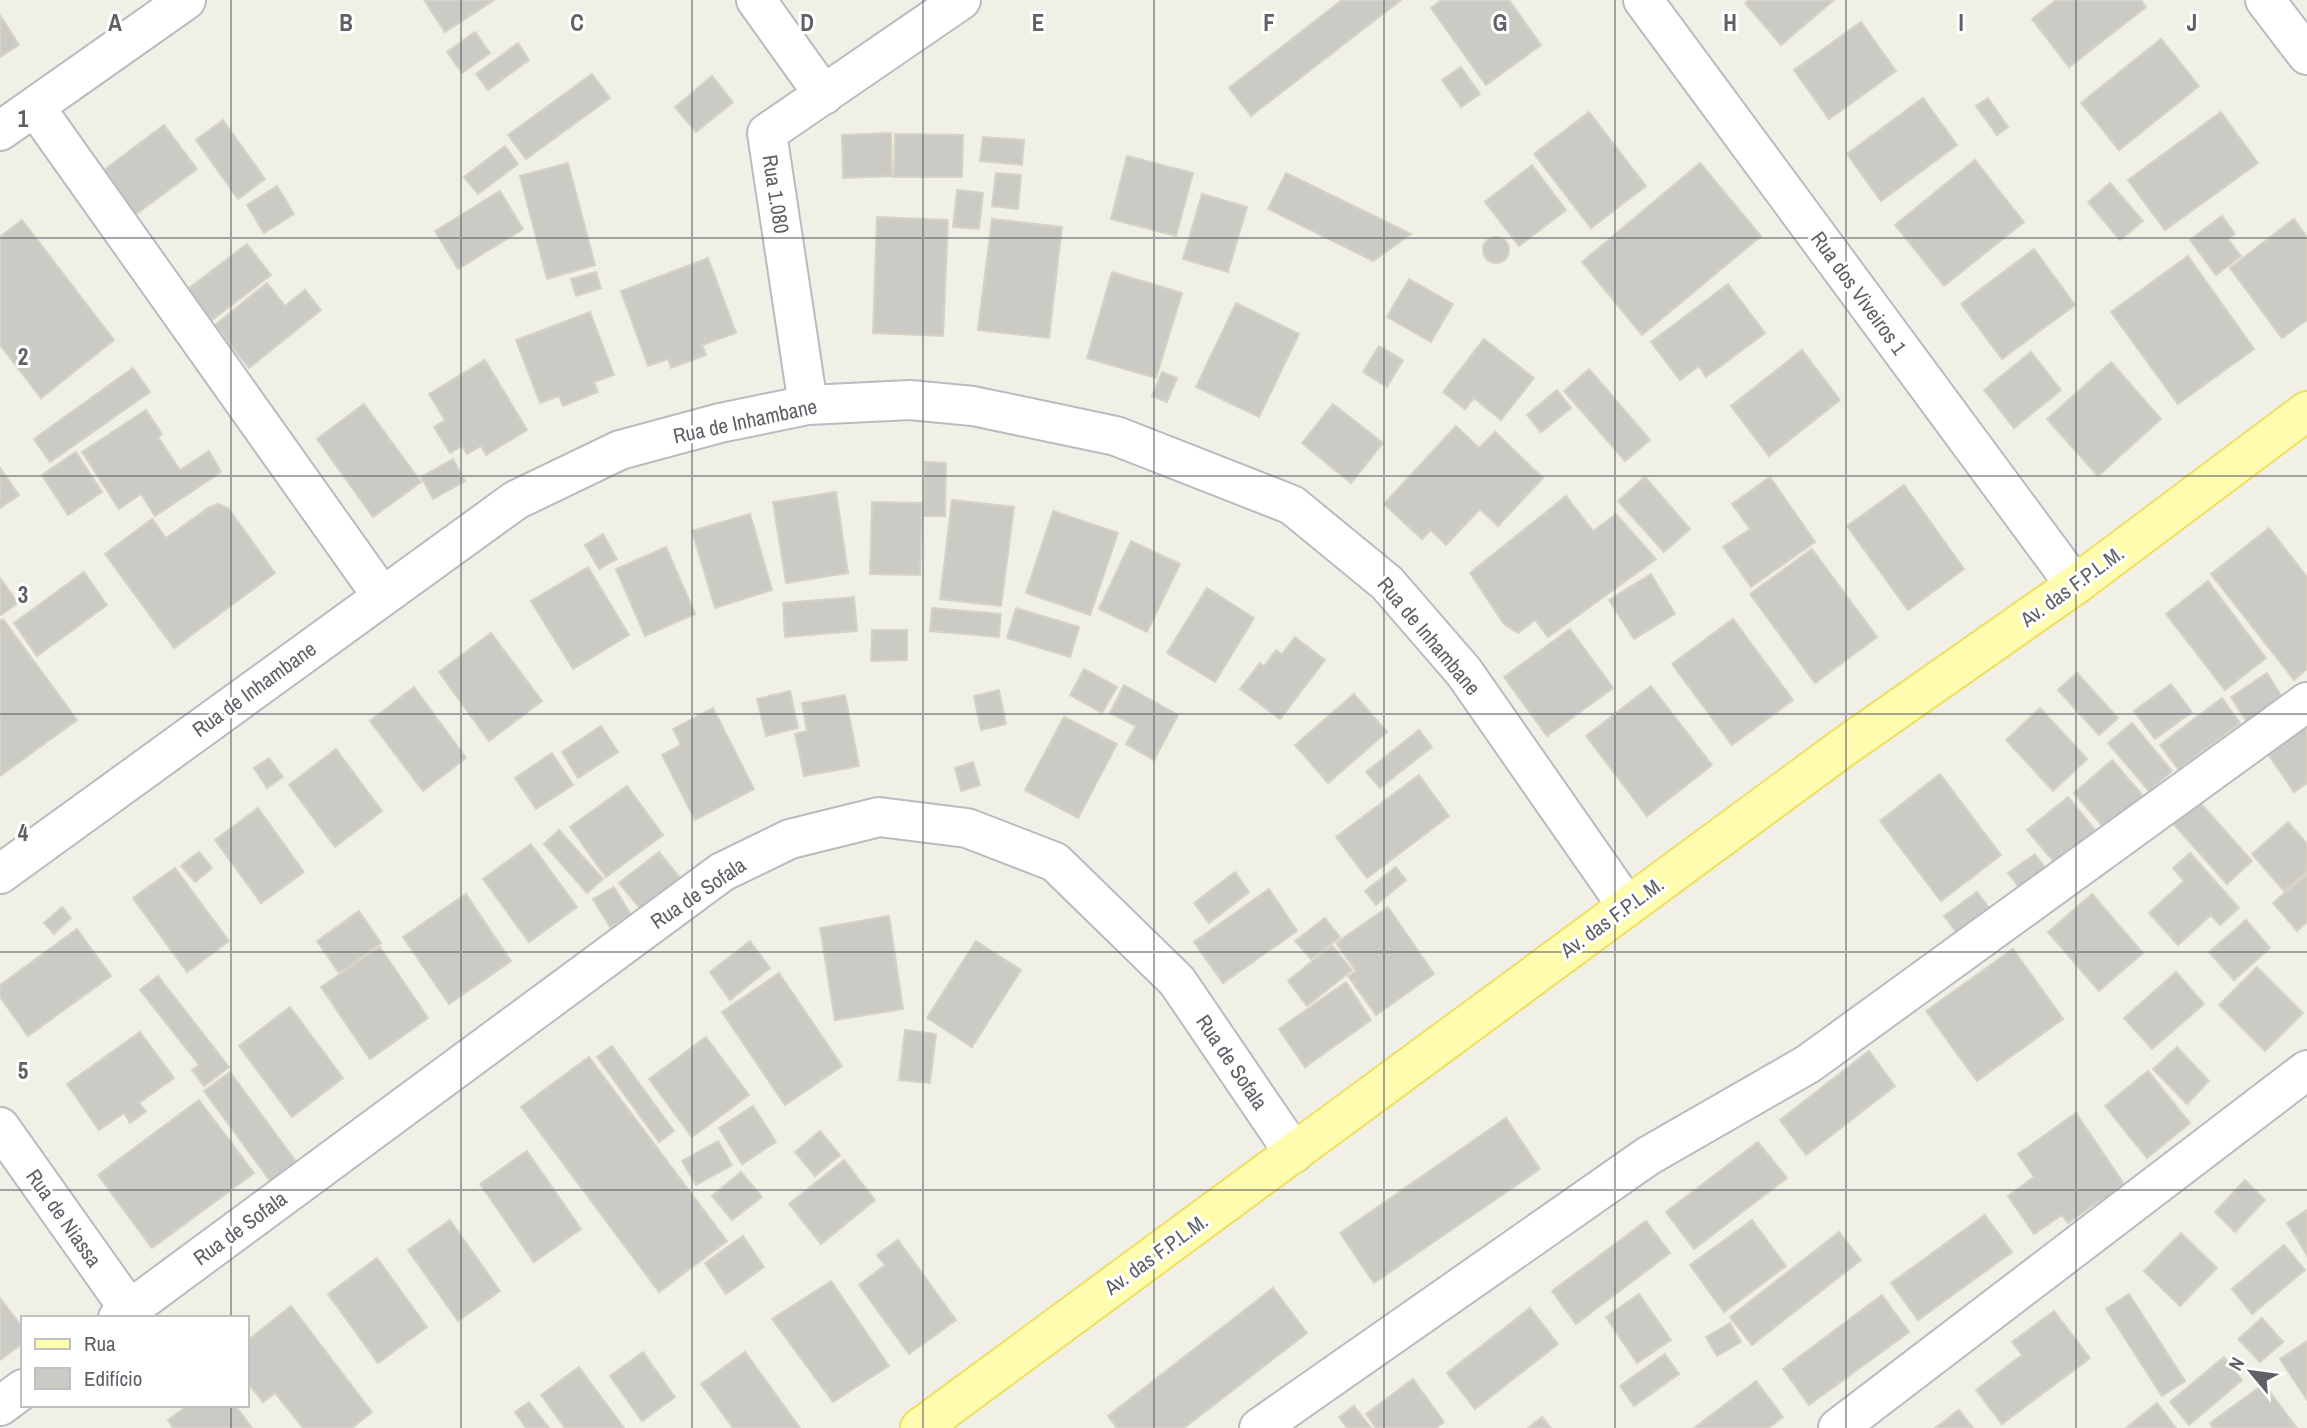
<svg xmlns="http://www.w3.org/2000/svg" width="2307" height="1428" font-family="'Archivo Narrow',sans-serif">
	<rect width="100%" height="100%" fill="#f1f0e7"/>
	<path fill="#cccac4" stroke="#d5d3c6" stroke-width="2" d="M424 0H494L445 32Z
		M1342 0H1401L1251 116 1229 88Z
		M1442 0H1509L1541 45 1486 85 1431 8Z
		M1748 0H1834L1781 45 1745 3Z
		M2056 0H2141L2146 7 2069 67 2032 19Z
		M0 15 19 45 0 57Z
		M1861 22 1896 71 1829 119 1794 70Z
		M475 32 490 53 462 73 447 52Z
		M2161 39 2199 86 2119 150 2081 103Z
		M518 43 529 60 488 90 476 74Z
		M1461 67 1480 94 1461 107 1442 80Z
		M592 74 610 98 526 159 508 135Z
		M712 76 733 102 696 132 675 107Z
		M1923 98 1957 145 1881 201 1847 154Z
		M1988 98 2008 127 1997 135 1976 106Z
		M1589 112 1646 186 1591 228 1534 154Z
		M2221 112 2258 163 2165 230 2128 180Z
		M223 120 265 179 238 199 196 140Z
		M164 125 197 169 136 214 104 170Z
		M891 133 892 176 843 178 842 135Z
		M895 134 963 135 962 177H894Z
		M983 137 1024 140 1022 165 980 161Z
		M505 146 518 164 478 194 464 177Z
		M1127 156 1193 173 1176 236 1111 219Z
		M1975 160 2024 222 1944 286 1895 225Z
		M568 163 595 265 547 279 520 176Z
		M1700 163 1761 236 1642 335 1582 262Z
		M1532 165 1566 210 1519 246 1485 202Z
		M996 173 1021 175 1018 209 992 206Z
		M1286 173 1411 234 1373 261 1268 209Z
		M2110 183 2143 221 2120 240 2088 202Z
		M277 186 294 214 264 233 247 205Z
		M957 190 983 193 979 229 953 227Z
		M500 191 523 229 458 269 435 231Z
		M1202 194 1247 207 1228 272 1183 259Z
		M2222 216 2235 234 2228 239 2241 256 2216 275 2190 240Z
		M877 217 948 220 943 336 873 333Z
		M992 219 1062 227 1049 338 978 330Z
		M2294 219 2307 237V320L2282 338 2230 268Z
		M22 220 114 340 41 398 0 345V237Z
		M1483 250a13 13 0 1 1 26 0a13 13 0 1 1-26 0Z
		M247 244 271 275 208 323 184 292Z
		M2034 249 2075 305 2002 359 1961 304Z
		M2188 256 2254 349 2178 404 2111 312Z
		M708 258 736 333 702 345 706 355 671 368 668 359 648 366 621 291Z
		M596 272 601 288 576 296 571 279Z
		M1112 272 1182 293 1156 378 1087 358Z
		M1409 279 1453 304 1431 342 1387 317Z
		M267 283 285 306 305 290 321 310 249 368 215 325Z
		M1728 284 1765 333 1706 377 1699 366 1680 380 1651 342Z
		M1236 303 1299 334 1259 417 1196 387Z
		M590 312 614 375 594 382 598 392 563 406 559 396 540 403 516 340Z
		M1484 339 1534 378 1501 420 1474 398 1465 409 1443 392Z
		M1379 346 1403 360 1387 387 1363 372Z
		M1802 350 1840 400 1769 456 1731 406Z
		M2031 352 2061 390 2014 428 1984 390Z
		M485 360 527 430 486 455 481 446 467 454 462 446 450 453 434 427 445 420 429 394Z
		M2111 362 2161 419 2098 476 2047 419Z
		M133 368 150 392 50 462 34 439Z
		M1589 369 1650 440 1625 461 1564 391Z
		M1162 372 1177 378 1167 402 1152 396Z
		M1557 390 1571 408 1541 432 1527 415Z
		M364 404 421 482 373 517 317 439Z
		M1333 404 1383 443 1351 483 1302 443Z
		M146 410 162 434 158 437 180 470 209 451 221 472 155 516 141 494 119 509 82 452Z
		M1456 426 1479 448 1495 432 1543 478 1498 526 1480 509 1446 545 1431 530 1422 539 1384 504Z
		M76 452 102 492 68 515 42 475Z
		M453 459 465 481 433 499 421 477Z
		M925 462 946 463 945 516H924Z
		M0 468 19 495 0 508Z
		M1645 477 1690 529 1664 552 1618 501Z
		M1770 477 1815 542 1751 587 1723 547 1750 529 1732 504Z
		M1904 485 1964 569 1908 610 1847 526Z
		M836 492 848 573 786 583 773 502Z
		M1566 496 1593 531 1616 514 1656 559 1548 637 1535 620 1518 633 1504 624 1470 573Z
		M952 500 1014 507 1001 606 940 599Z
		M872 502 922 503 920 575 870 574Z
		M218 504 228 508 275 573 174 648 105 554 152 519 166 538 208 508Z
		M1053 511 1118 533 1090 615 1026 593Z
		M750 514 772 590 715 608 692 531Z
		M2269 528 2307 577V669L2294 680 2211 574Z
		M603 534 617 559 599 569 585 545Z
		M1131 541 1180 564 1147 632 1099 609Z
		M666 547 695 614 645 636 616 569Z
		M1812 549 1877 637 1815 683 1750 594Z
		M588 567 629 635 573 669 531 601Z
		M84 572 107 605 37 656 14 623Z
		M1651 574 1675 614 1634 639 1609 600Z
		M0 578 18 603 1 615 0 614Z
		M2208 581 2266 658 2225 690 2166 614Z
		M1207 588 1254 618 1215 682 1167 653Z
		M854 597 857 631 785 637 783 603Z
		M932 608 1001 614 999 637 930 631Z
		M1016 608 1079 627 1070 657 1007 638Z
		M3 619 77 720 0 776V621Z
		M1733 619 1793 700 1732 745 1672 664Z
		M1570 629 1613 688 1547 736 1504 677Z
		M872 630H907V660L871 661Z
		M491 633 542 701 489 741 439 672Z
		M1295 637 1325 660 1280 719 1240 689 1260 663 1264 666 1276 650 1282 654Z
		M1084 669 1117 687 1102 713 1070 695Z
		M2077 673 2118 718 2099 735 2058 690Z
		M2267 673 2283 699 2247 722 2231 697Z
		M2171 684 2192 712 2155 739 2134 711Z
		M1124 685 1178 715 1154 760 1126 744 1136 726 1110 713Z
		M1651 686 1712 765 1647 816 1586 736Z
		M414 687 466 758 423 791 370 721Z
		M999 690 1006 724 981 730 974 696Z
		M790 691 798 728 766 736 757 699Z
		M1354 694 1387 732 1328 783 1295 745Z
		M845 695 859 766 804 776 795 734 807 731 802 703Z
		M2222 698 2240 723 2178 769 2160 745Z
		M713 708 754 789 695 820 662 755 681 745 673 729Z
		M2040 708 2087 759 2053 791 2006 740Z
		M1064 717 1117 744 1078 818 1025 790Z
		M2132 723 2172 771 2149 791 2108 743Z
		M2307 723V783L2294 792 2263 747Z
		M601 726 618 752 578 778 562 752Z
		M1419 730 1432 747 1380 788 1366 772Z
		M336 749 382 811 335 847 289 785Z
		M552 753 573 785 536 809 515 778Z
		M269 758 283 777 267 788 254 768Z
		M2112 760 2145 798 2107 831 2074 793Z
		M973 762 980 785 961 791 955 768Z
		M1940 774 2001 855 1941 901 1880 821Z
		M1419 775 1449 816 1367 878 1336 837Z
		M627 786 663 835 606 877 570 827Z
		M2068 797 2100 836 2060 869 2027 830Z
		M2195 797 2252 861 2227 884 2170 820Z
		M258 808 304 872 261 903 215 840Z
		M2288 822 2307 844V871L2284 891 2252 854Z
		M559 830 603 879 587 893 544 844Z
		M531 844 577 907 529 942 483 879Z
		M199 852 212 868 195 882 181 866Z
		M659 852 682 880 643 912 619 883Z
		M2190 853 2239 908 2220 925 2211 915 2178 945 2149 913 2184 881 2173 868Z
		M2035 854 2050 875 2024 894 2008 873Z
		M1396 867 1406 880 1376 905 1365 891Z
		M175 868 229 941 187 972 133 898Z
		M1235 872 1249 892 1209 923 1194 903Z
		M2307 874V922L2297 931 2273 903Z
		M614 887 631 915 610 927 593 899Z
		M1269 889 1297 931 1223 983 1194 942Z
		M1977 892 1994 914 1961 938 1944 916Z
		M466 894 511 961 449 1004 403 937Z
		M2092 894 2143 953 2099 991 2048 932Z
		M62 907 71 918 54 934 44 923Z
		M1388 907 1434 974 1376 1015 1348 976 1356 971 1336 943Z
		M359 911 381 943 339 973 317 941Z
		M889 916 903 1009 835 1020 820 928Z
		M1325 918 1340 937 1311 959 1295 941Z
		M2246 920 2270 948 2234 980 2209 952Z
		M77 929 111 976 28 1036 0 997V985Z
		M750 941 770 968 730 1000 710 972Z
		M976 941 1021 970 972 1047 927 1018Z
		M1332 945 1352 970 1307 1006 1288 981Z
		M380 947 428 1018 370 1059 321 987Z
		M2013 949 2063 1019 1977 1081 1926 1011Z
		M2257 967 2303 1013 2265 1051 2219 1005Z
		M2176 972 2204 1004 2152 1049 2124 1018Z
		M779 973 842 1066 785 1105 722 1012Z
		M158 976 229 1067 204 1086 192 1070 199 1065 140 990Z
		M1346 982 1371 1020 1305 1067 1279 1029Z
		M290 1007 343 1078 292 1117 239 1046Z
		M905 1030 936 1034 930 1083 899 1080Z
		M140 1032 174 1078 139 1103 146 1111 130 1123 124 1113 99 1130 67 1084Z
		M706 1037 749 1095 692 1137 649 1079Z
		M612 1046 674 1131 659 1142 597 1057Z
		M2177 1047 2209 1081 2187 1104 2153 1069Z
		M1869 1051 1895 1086 1806 1155 1780 1120Z
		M589 1057 727 1241 659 1292 521 1107Z
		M2148 1071 2190 1123 2147 1158 2105 1106Z
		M230 1072 297 1163 271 1182 204 1091Z
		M199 1100 254 1173 152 1248 98 1175Z
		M753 1106 776 1142 742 1164 719 1128Z
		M2076 1113 2130 1193 2105 1210 2099 1201 2068 1223 2062 1215 2034 1234 2008 1196 2034 1177 2018 1154Z
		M1506 1118 1540 1169 1374 1283 1340 1233Z
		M820 1131 840 1155 815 1176 795 1152Z
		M718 1141 732 1165 696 1185 682 1161Z
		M1758 1142 1787 1178 1694 1249 1666 1212Z
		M527 1151 581 1229 534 1262 480 1184Z
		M844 1160 875 1200 821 1244 789 1204Z
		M741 1172 762 1197 732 1220 712 1196Z
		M2245 1180 2265 1200 2235 1232 2215 1212Z
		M2307 1210V1255L2287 1223Z
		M1985 1215 2012 1252 1918 1320 1891 1283Z
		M450 1220 500 1291 458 1321 408 1250Z
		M1752 1220 1786 1266 1724 1312 1690 1265Z
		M1646 1221 1670 1253 1576 1324 1552 1291Z
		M1839 1232 1861 1260 1752 1345 1730 1317Z
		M2181 1233 2217 1268 2180 1306 2144 1271Z
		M743 1236 764 1267 726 1294 705 1263Z
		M898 1240 956 1320 909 1354 859 1285 885 1265 877 1255Z
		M2284 1245 2305 1270 2252 1314 2232 1289Z
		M377 1258 427 1327 378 1363 328 1294Z
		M831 1281 889 1366 833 1402 772 1319Z
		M1273 1288 1307 1333 1184 1428H1117L1108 1416Z
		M1639 1294 1671 1340 1637 1363 1606 1317Z
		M2129 1294 2185 1381 2162 1396 2106 1309Z
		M1882 1295 1909 1332 1809 1405 1783 1369Z
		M0 1298 23 1328V1343L0 1360Z
		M291 1306 372 1412 352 1428H303L275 1393 263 1402 247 1382V1341Z
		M1530 1308 1558 1344 1475 1409 1447 1373Z
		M2054 1311 2090 1358 2002 1424 1976 1390 2022 1355 2012 1342Z
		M2262 1318 2283 1342 2260 1362 2238 1339Z
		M1730 1323 1741 1342 1717 1356 1706 1337Z
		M2307 1341V1400L2280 1359Z
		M643 1352 675 1397 642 1421 610 1376Z
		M745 1352 800 1428H733L701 1384Z
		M1665 1354 1679 1374 1634 1406 1620 1386Z
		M2224 1357 2242 1380 2189 1425 2170 1402Z
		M579 1367 624 1428H565L541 1395Z
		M1413 1379 1444 1422 1436 1428H1376L1366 1414Z
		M1756 1381 1783 1417 1769 1428H1694Z
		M2264 1384 2297 1428H2213L2210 1423Z
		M529 1402 549 1428H526L515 1412Z
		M2157 1403 2176 1428H2126Z
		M188 1405H235L252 1428H173L168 1420Z
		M1354 1406 1371 1428H1347L1339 1417Z
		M1959 1410 1973 1428H1935Z
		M1542 1417 1551 1428H1528Z"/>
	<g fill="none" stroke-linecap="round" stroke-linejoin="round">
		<defs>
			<path id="minor" d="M756 0 824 95
				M1643 0 2075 585
				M2265 0 2307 55
				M35 107 382 596
				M0 131 186 0
				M808 405 767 133 961 0
				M0 874 516 500 620 450 720 423 808 405 910 400 973 406 1116 436 1292 505 1387 583 1464 672 1627 906
				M0 1127 129 1309
				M118 1318 722 872 790 839 879 817 967 828 1055 862 1177 981 1294 1153
				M0 1406 23 1389
				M1259 1428 1648 1156 1808 1064 2307 702
				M1838 1428 2307 1070"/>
			<path id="primary" d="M920 1428 1841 749 2075 585 2307 411"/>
		</defs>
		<use href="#minor" stroke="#babbc0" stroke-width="42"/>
		<use href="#primary" stroke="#f0de61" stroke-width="42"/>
		<use href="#minor" stroke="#fff" stroke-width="38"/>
		<use href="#primary" stroke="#fefdaf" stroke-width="38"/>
	</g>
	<path fill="none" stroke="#5f6167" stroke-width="2" stroke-opacity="0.55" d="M231 0V1318M461 0V1428M692 0V1428M923 0V1428M1154 0V1428M1384 0V1428M1615 0V1428M1846 0V1428M2076 0V1428M0 238H2307M0 476H2307M0 714H2307M0 952H2307M0 1190H2307M231 1405V1428"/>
	<g text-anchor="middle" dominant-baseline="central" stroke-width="6" stroke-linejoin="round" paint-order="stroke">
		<g font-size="21" fill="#5f6167" stroke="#fff">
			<text transform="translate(776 194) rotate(81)">Rua 1.080</text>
			<text transform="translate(1859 293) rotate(54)">Rua dos Viveiros 1</text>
			<text transform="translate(745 421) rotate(-12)">Rua de Inhambane</text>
			<text transform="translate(2072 586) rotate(-36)">Av. das F.P.L.M.</text>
			<text transform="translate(1429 636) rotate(50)">Rua de Inhambane</text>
			<text transform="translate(254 689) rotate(-36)">Rua de Inhambane</text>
			<text transform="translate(698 893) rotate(-34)">Rua de Sofala</text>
			<text transform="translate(1612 917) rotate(-36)">Av. das F.P.L.M.</text>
			<text transform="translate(1232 1062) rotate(56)">Rua de Sofala</text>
			<text transform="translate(64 1218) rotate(55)">Rua de Niassa</text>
			<text transform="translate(240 1228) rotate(-36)">Rua de Sofala</text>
			<text transform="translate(1156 1254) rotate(-36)">Av. das F.P.L.M.</text>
		</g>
	</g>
	<g font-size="23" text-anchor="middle" font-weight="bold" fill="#5f6167" stroke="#fff" stroke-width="6" stroke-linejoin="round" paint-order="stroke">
		<text x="115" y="31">A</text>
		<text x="346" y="31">B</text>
		<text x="577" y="31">C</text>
		<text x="807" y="31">D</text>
		<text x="1038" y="31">E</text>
		<text x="1269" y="31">F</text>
		<text x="1500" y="31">G</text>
		<text x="1730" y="31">H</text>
		<text x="1961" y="31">I</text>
		<text x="2192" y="31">J</text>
		<text x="23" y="127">1</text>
		<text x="23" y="365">2</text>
		<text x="23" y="603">3</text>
		<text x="23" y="841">4</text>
		<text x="23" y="1079">5</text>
	</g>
	<rect x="21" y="1316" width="228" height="91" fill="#ffffff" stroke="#bfc0c2" stroke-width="2"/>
	<rect x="35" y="1339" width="35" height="10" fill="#fefdaf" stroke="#bfc0c2" stroke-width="2"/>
	<text x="84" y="1351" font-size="21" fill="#5f6167">Rua</text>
	<rect x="35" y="1368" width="35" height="21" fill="#cccac4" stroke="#bfc0c2" stroke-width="2"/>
	<text x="84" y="1386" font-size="21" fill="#5f6167">Edifício</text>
	<g transform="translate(2251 1372) rotate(299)" stroke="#ffffff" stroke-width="5" paint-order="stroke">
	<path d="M0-5L12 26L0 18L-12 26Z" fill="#5f6167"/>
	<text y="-10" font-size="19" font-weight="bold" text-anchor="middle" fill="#5f6167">N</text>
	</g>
</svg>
